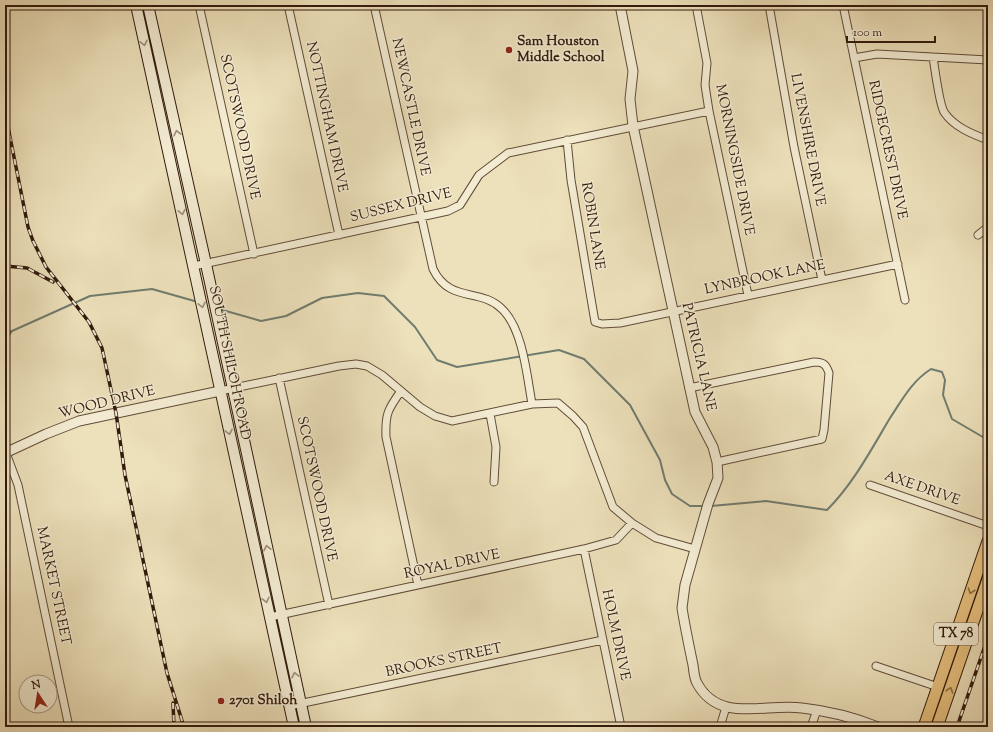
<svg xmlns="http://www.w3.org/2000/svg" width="993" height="732" font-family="'Sorts Mill Goudy',serif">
	<rect width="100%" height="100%" fill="#ede1bb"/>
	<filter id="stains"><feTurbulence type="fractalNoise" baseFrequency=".005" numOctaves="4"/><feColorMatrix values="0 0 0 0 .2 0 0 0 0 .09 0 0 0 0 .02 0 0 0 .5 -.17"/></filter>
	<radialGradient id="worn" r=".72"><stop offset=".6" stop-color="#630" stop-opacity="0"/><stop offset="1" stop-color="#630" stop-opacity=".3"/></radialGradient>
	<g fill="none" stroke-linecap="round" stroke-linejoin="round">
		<path stroke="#707c6f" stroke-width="2" d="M219 309 261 321 286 316 322 298 358 293 384 296 415 327 437 360 457 367 559 350 584 359 630 405 660 460 665 480 672 494 690 506H705
			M5 331H12L90 296 152 289 198 302
			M5 341 12 331
			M711 506 766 501 827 510C853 484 871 450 890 418 902 400 912 381 931 369L942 372 945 380 943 395 952 419 988 440"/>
		<defs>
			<path id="minor" d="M199 5 254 254
				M288 5 339 235
				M374 5 433 269C450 304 480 287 502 309 523 329 527 376 532 404
				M696 5 707 63 705 85 709 111 748 295
				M769 5 794 147 822 280
				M843 5 905 300
				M933 57C935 69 939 103 944 112 954 127 972 134 988 140
				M854 58 877 54 988 60
				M567 140 571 180 595 322 602 324 620 323 898 264
				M978 235 988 227
				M194 266 448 211 460 205 479 175 508 153 709 111
				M279 378 329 605
				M689 388 814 362C823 362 826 364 829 373L824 430 822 439 717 462
				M220 391 339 366 356 364 367 366 382 375 420 407 435 416 452 421 532 404 558 403 573 416 583 427 613 507 632 523 656 538 695 549
				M401 391C388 409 385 414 386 437L418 585
				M490 414 496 447 494 482
				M6 453 18 485 69 727
				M870 485 988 526
				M584 549 621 727
				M270 617 584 549 616 540 632 523
				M876 666 938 687
				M289 706 603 640
				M720 727 726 707
				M811 727 817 710"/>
			<path id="tertiary" d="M620 5 633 71 630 99 633 126 695 412 713 447 717 462 718 478 708 504 685 585 682 608C685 627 689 646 693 665 694 671 694 678 697 683 719 724 765 703 802 708 829 711 853 717 878 727
				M5 453 46 434 79 421 220 391"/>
			<path id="secondary" d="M136 5 294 727
				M148 5 206 264 306 727"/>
			<path id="primary" d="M924 727 988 541
				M937 727 988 579"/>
		</defs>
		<use href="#minor" stroke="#614c38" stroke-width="9"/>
		<use href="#tertiary" stroke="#614c38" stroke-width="11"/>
		<use href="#secondary" stroke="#321a0d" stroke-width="12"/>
		<use href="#primary" stroke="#321a0d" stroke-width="13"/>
		<use href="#minor" stroke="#f3ecd3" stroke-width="7"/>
		<use href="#tertiary" stroke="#f3ecd3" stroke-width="9"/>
		<use href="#secondary" stroke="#f3ecd3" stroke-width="10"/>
		<use href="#primary" stroke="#e6c07e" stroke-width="11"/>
		<defs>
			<path id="rail" d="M5 112 28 227 33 241 46 267 89 322 102 348 116 413 125 475 167 673 184 727
				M5 266 27 268 53 282
				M173 703 174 727
				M957 727 988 637"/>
		</defs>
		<use href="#rail" stroke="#321a0d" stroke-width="3.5"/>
		<use href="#rail" stroke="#f3ecd3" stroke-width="2" stroke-dasharray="6" stroke-linecap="butt"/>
	</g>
	<defs><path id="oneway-chevron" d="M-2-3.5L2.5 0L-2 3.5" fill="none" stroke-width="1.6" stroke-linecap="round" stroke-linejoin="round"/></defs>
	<g stroke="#9c8e7a">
		<use href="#oneway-chevron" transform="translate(144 43) rotate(78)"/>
		<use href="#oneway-chevron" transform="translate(177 133) rotate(-103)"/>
		<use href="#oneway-chevron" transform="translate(182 212) rotate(78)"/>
		<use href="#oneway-chevron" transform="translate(202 305) rotate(78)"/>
		<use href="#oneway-chevron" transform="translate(229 432) rotate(78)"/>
		<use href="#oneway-chevron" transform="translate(267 548) rotate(-102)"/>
		<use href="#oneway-chevron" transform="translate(266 600) rotate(77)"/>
		<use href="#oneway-chevron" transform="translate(295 675) rotate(-102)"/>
	</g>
	<g stroke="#8c6d46">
		<use href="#oneway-chevron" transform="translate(971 591) rotate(109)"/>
		<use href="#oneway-chevron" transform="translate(950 690) rotate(-71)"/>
	</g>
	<g fill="#8f2418" stroke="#f3ecd3" stroke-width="1.5">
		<circle cx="509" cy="50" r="4"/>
		<circle cx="221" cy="701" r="4"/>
	</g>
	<g text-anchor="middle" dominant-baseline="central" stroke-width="3" stroke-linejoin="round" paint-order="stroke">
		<rect fill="#f3ecd3" stroke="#6c5948" stroke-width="1" x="934" y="623" width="44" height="22" rx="3"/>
		<g font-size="13" font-weight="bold" fill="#321a0d">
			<text x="956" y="634">TX 78</text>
		</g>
		<g font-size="14" font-weight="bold" fill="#321a0d" stroke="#f3ecd3" text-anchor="start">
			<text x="517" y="42">Sam Houston<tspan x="517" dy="16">Middle School</tspan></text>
			<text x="229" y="701">2701 Shiloh</text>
		</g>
		<g font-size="14" fill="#321a0d" stroke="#f3ecd3">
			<text transform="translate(410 107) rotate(78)">NEWCASTLE DRIVE</text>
			<text transform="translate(326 117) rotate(78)">NOTTINGHAM DRIVE</text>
			<text transform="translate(239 127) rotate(78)">SCOTSWOOD DRIVE</text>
			<text transform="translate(807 140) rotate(79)">LIVENSHIRE DRIVE</text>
			<text transform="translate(887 150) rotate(78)">RIDGECREST DRIVE</text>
			<text transform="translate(734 160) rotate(79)">MORNINGSIDE DRIVE</text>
			<text transform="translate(401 206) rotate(-14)">SUSSEX DRIVE</text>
			<text transform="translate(592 226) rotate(81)">ROBIN LANE</text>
			<text transform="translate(765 278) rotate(-12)">LYNBROOK LANE</text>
			<text transform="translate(698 357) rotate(77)">PATRICIA LANE</text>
			<text transform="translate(229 363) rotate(78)">SOUTH SHILOH ROAD</text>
			<text transform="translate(107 403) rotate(-14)">WOOD DRIVE</text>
			<text transform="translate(316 489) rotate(78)">SCOTSWOOD DRIVE</text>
			<text transform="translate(922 489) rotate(19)">AXE DRIVE</text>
			<text transform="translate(452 565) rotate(-12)">ROYAL DRIVE</text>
			<text transform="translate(53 586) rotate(78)">MARKET STREET</text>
			<text transform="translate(615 635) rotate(78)">HOLM DRIVE</text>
			<text transform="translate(444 661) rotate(-12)">BROOKS STREET</text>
		</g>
	</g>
	<rect width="993" height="732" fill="none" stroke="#ede1bb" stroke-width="20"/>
	<rect x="6" y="6" width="981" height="720" fill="none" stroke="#321a0d" stroke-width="2"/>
	<rect x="10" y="10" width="973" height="712" fill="none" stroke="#321a0d"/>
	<g transform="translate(38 694) rotate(348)"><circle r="19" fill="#f3ecd3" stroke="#a69884"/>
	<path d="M0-3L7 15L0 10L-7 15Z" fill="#8f2418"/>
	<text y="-6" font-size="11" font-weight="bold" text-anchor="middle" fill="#321a0d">N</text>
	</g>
	<path d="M847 36v6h88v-6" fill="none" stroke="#321a0d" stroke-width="2"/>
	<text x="853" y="36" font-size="12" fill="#321a0d" stroke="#f3ecd3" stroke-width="3" paint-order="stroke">100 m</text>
	<rect width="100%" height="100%" filter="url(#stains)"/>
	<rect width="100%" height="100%" fill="url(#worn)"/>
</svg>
